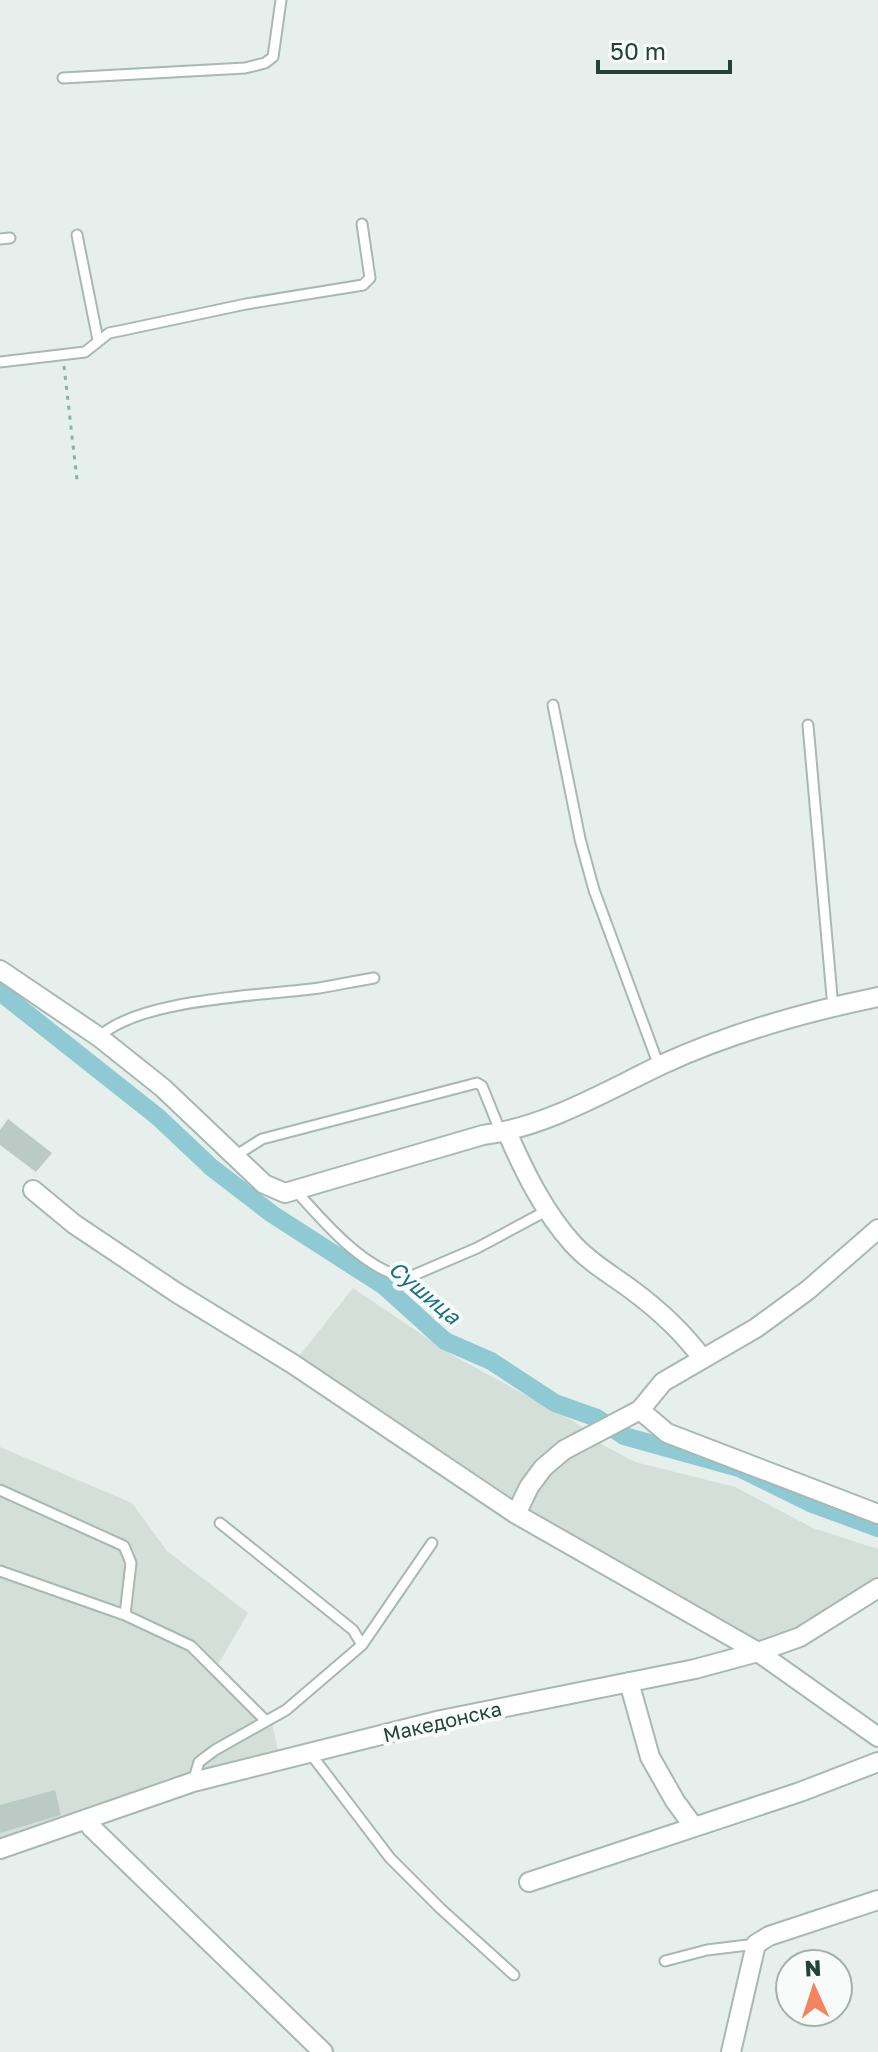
<svg xmlns="http://www.w3.org/2000/svg" width="878" height="2052" font-family="'Golos Text',sans-serif">
	<rect width="100%" height="100%" fill="#e6efeb"/>
	<path fill="#d4dfda" d="M353 1288 452 1355 575 1422 603 1445 635 1462 735 1487 813 1528 878 1549V1588L758 1652 716 1629 293 1364Z
		M0 1447 132 1503 167 1551 248 1613 216 1668 271 1718 280 1760 0 1849Z"/>
	<g fill="none" stroke-linecap="round" stroke-linejoin="round">
		<path stroke="#8ec9d4" stroke-width="18" d="M0 992 158 1117 211 1167 272 1214 384 1286 445 1341 491 1361 555 1403 597 1418 624 1436 739 1468 810 1503 878 1528"/>
	</g>
	<path fill="#bbcac4" d="M8 1119 52 1153 36 1172 0 1145V1130Z
		M55 1790 61 1815 0 1833V1805Z"/>
	<g fill="none" stroke-linecap="round" stroke-linejoin="round">
		<defs>
			<path id="lane" d="M63 78 245 68 265 63 273 57 281 0
				M77 235 98 340
				M0 239 10 238
				M0 362 85 352 109 333 124 330 246 304 363 285 370 278 362 224
				M553 705 580 839 594 890 659 1066
				M808 725 833 1008
				M99 1037C140 998 262 996 319 988 337 985 355 981 374 978
				M235 1156 262 1139 477 1083 482 1086 501 1133
				M296 1191C324 1222 364 1270 407 1278L477 1248 548 1210
				M0 1490 124 1546 131 1563 125 1615
				M220 1523 353 1630 362 1645
				M0 1571 125 1615 191 1646 266 1721
				M310 1753 390 1858 441 1909 514 1975
				M193 1782 199 1762 215 1750 286 1710 362 1645 432 1543
				M665 1961 707 1950 756 1944"/>
			<path id="street" d="M0 970 99 1037 163 1088 264 1184 285 1193 483 1135C546 1127 606 1091 663 1064 731 1033 805 1012 878 997
				M507 1132C524 1171 544 1212 573 1244 590 1263 612 1275 632 1290 659 1310 682 1331 702 1358
				M33 1190 74 1224 177 1293 293 1364 516 1514 758 1652 878 1737
				M640 1410 667 1433 878 1514
				M516 1514 529 1487 543 1468 564 1450 640 1410 663 1382 756 1328 808 1290 878 1229
				M629 1682 650 1757 675 1801 694 1827
				M86 1819 91 1827 323 2052
				M0 1849 193 1782 441 1720 695 1669 758 1652 800 1637 878 1588
				M529 1882 800 1792 878 1762
				M731 2052 756 1944 769 1936 878 1900"/>
		</defs>
		<use href="#lane" stroke="#a8b8b2" stroke-width="13"/>
		<use href="#street" stroke="#a8b8b2" stroke-width="22"/>
		<path stroke="#86b3a5" stroke-width="3" stroke-dasharray="4 6" stroke-linecap="butt" d="M64 366 77 480"/>
		<use href="#lane" stroke="#fff" stroke-width="9"/>
		<use href="#street" stroke="#fff" stroke-width="18"/>
	</g>
	<g text-anchor="middle" dominant-baseline="central" stroke-width="8" stroke-linejoin="round" paint-order="stroke">
		<g font-size="20" fill="#24423a" stroke="#f7fbf9">
			<text transform="translate(442 1721) rotate(-13)">Македонска</text>
		</g>
		<g font-size="22" font-style="italic" fill="#1c6f80" stroke="#f7fbf9">
			<text transform="translate(425 1292) rotate(40)">Сушица</text>
		</g>
	</g>
	<g transform="translate(814 1988) rotate(357)"><circle r="38" fill="#f7fbf9" stroke="#a3b1ad" stroke-width="2"/>
	<path d="M0-6L14 30L0 20L-14 30Z" fill="#f4845f"/>
	<text y="-12" font-size="22" font-weight="bold" text-anchor="middle" fill="#24423a">N</text>
	</g>
	<path d="M598 60v12h132v-12" fill="none" stroke="#24423a" stroke-width="4"/>
	<text x="610" y="60" font-size="24" fill="#24423a" stroke="#f7fbf9" stroke-width="6" paint-order="stroke">50 m</text>
</svg>
